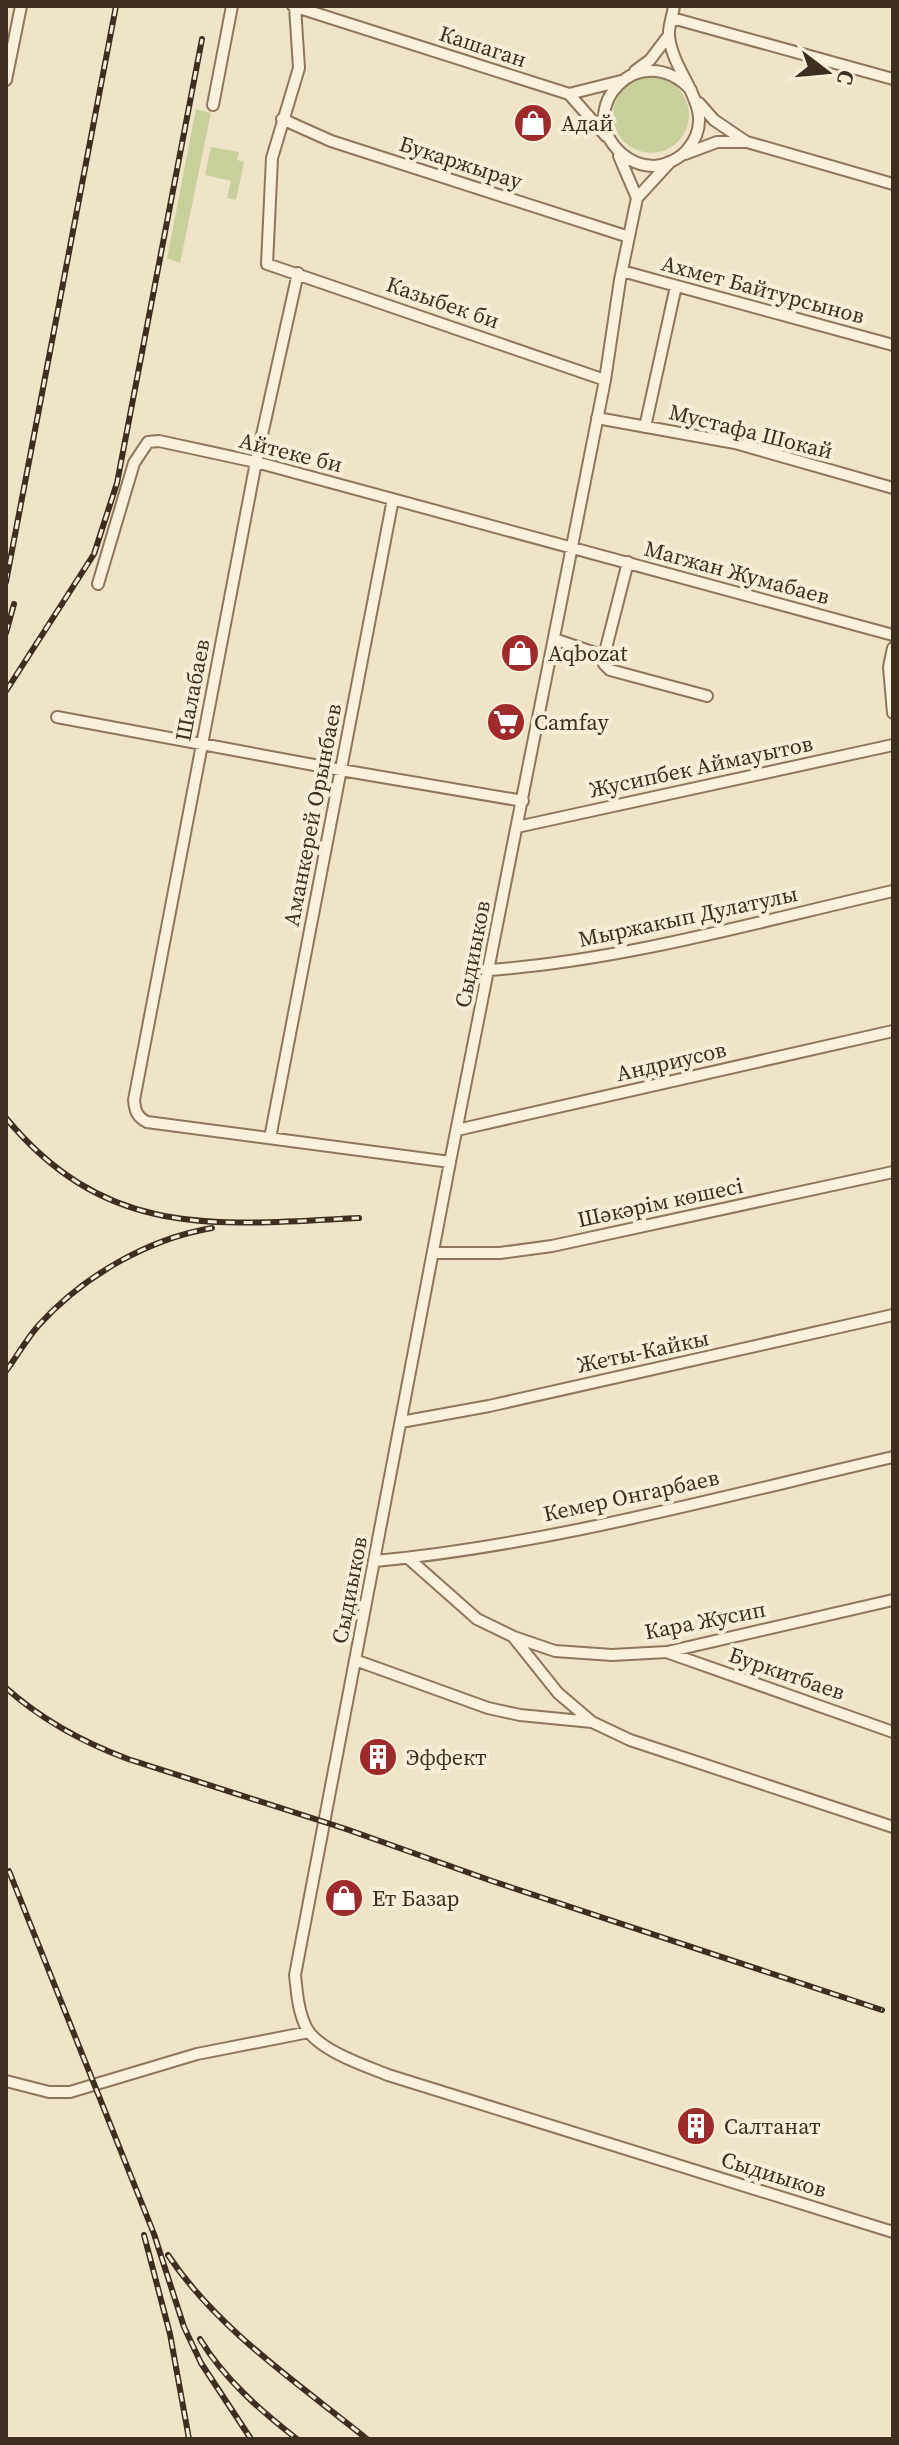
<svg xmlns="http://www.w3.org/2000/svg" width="899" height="2445" font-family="'Source Serif 4',serif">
	<rect width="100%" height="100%" fill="#f0e4c8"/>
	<path fill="#c9cf9b" d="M613 115a38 38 0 1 1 76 0a38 38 0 1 1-76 0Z
		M196 109 211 113 180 263 167 258Z
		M211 147 239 152 237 160 244 162 236 200 227 198 231 181 205 175Z"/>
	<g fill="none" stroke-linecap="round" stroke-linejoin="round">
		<defs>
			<path id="minor" d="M293 6 569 94 621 81
				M674 6C673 15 668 27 669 36 673 77 721 111 687 150 679 159 666 165 654 166 642 166 630 161 621 153 572 109 640 36 691 90
				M295 7 299 68 272 158 267 264 605 380
				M672 18 893 79
				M635 71 650 60 669 35
				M6 80 21 6
				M569 94 606 136
				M699 103 714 120 745 141
				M213 105 232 6
				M282 119 331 141 629 237
				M685 154 717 142H747L893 184
				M619 156 637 198
				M670 162 637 198 620 280 605 380 450 1162 295 1975C297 1993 298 2012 307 2029 320 2051 366 2066 388 2075L893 2232
				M622 271 893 345
				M298 273 256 462 134 1100C135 1111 137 1117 147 1122L450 1162
				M597 418 735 443 893 488
				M645 427 676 286
				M628 562 604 656V664L610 670 707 696
				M98 584 134 463 148 442 159 441 256 462 893 635
				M554 639 604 656
				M893 648 889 667 893 713
				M57 717 341 770 523 801
				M517 827 893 745
				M489 970C626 960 760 921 893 891
				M457 1130 893 1031
				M270 1138 393 499
				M433 1253H500L552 1246 893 1172
				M401 1422 489 1406 893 1315
				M408 1558 477 1619 514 1637 555 1651 612 1655 667 1652 893 1600
				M375 1561C547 1545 724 1496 893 1457
				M514 1638 558 1693 592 1722 630 1740 893 1827
				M669 1653 893 1732
				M355 1660 488 1708 520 1715 592 1722
				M6 2081 49 2092H70L197 2054 309 2032"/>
		</defs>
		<use href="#minor" stroke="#8d765c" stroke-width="14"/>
		<use href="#minor" stroke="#faf1dc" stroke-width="10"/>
		<defs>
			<path id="rail" d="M6 582 116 6
				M6 633 14 604
				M6 691 94 554 117 483 202 39
				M6 1118C107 1240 216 1225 359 1218
				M6 1371C17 1356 26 1340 38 1326 82 1277 147 1239 212 1228
				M6 1688C42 1720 82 1742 128 1759L346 1829 492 1881 882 2010
				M9 1871 154 2234 184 2327 201 2363 251 2439
				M144 2235 170 2334 189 2439
				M168 2255C218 2330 298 2383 367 2439
				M200 2339C224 2379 261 2411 297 2439"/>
		</defs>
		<use href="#rail" stroke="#3d2e20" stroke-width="6"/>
		<use href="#rail" stroke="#f7eed8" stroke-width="3" stroke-dasharray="9" stroke-linecap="butt"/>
	</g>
	<defs>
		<symbol id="shop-disc" viewBox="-11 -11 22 22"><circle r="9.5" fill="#9e2a2b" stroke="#f7eed8"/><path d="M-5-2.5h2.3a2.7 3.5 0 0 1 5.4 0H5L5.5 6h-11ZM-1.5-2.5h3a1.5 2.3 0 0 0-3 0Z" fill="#fff"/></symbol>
		<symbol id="supermarket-disc" viewBox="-11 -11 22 22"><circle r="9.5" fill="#9e2a2b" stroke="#f7eed8"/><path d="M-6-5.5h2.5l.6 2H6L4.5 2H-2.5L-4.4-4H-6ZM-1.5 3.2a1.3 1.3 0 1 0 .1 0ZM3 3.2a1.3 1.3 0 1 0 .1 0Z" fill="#fff"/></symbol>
		<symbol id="building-disc" viewBox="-11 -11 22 22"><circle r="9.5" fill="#9e2a2b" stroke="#f7eed8"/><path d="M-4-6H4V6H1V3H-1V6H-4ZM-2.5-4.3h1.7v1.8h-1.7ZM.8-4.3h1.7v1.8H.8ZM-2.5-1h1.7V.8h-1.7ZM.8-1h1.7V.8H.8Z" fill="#fff"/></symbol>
	</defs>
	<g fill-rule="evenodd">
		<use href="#shop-disc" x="511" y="101" width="44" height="44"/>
		<use href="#shop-disc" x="498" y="631" width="44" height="44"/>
		<use href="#supermarket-disc" x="484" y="700" width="44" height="44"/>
		<use href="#building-disc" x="356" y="1735" width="44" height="44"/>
		<use href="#shop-disc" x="322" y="1876" width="44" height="44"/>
		<use href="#building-disc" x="674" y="2104" width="44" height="44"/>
	</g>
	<g text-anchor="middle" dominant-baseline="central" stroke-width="8" stroke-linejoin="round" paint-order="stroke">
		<g font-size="22" fill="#3d2e20" stroke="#f7eed8">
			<text transform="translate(483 46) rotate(18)">Кашаган</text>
			<text transform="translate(461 162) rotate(18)">Букаржырау</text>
			<text transform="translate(763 289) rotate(15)">Ахмет Байтурсынов</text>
			<text transform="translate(443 302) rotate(19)">Казыбек би</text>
			<text transform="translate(751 431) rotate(14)">Мустафа Шокай</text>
			<text transform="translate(291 452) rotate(14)">Айтеке би</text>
			<text transform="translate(737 572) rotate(15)">Магжан Жумабаев</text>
			<text transform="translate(192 690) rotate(-79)">Шалабаев</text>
			<text transform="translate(701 766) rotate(-12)">Жусипбек Аймауытов</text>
			<text transform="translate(312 815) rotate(-79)">Аманкерей Орынбаев</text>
			<text transform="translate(688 916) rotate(-12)">Мыржакып Дулатулы</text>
			<text transform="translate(472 954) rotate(-79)">Сыдиыков</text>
			<text transform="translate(671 1061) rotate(-13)">Андриусов</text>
			<text transform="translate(660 1202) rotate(-12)">Шәкәрім көшесі</text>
			<text transform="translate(643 1351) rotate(-12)">Жеты-Кайкы</text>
			<text transform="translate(631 1495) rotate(-12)">Кемер Онгарбаев</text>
			<text transform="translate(349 1590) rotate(-79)">Сыдиыков</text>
			<text transform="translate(705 1620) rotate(-11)">Кара Жусип</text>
			<text transform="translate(787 1673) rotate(19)">Буркитбаев</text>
			<text transform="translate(774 2174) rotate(17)">Сыдиыков</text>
		</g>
		<g font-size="22" fill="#3d2e20" stroke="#f7eed8" text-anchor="start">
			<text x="561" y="123">Адай</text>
			<text x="548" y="653">Aqbozat</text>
			<text x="534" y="722">Camfay</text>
			<text x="406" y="1757">Эффект</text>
			<text x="372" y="1898">Ет Базар</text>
			<text x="724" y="2126">Салтанат</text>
		</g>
	</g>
	<rect width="899" height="2445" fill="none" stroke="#3d2e20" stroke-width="16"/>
	<g transform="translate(827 72) rotate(106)" stroke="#f7eed8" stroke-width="6" paint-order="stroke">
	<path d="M0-6L14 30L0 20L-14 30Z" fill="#3d2e20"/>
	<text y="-12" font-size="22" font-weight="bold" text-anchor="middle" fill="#3d2e20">С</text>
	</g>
</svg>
